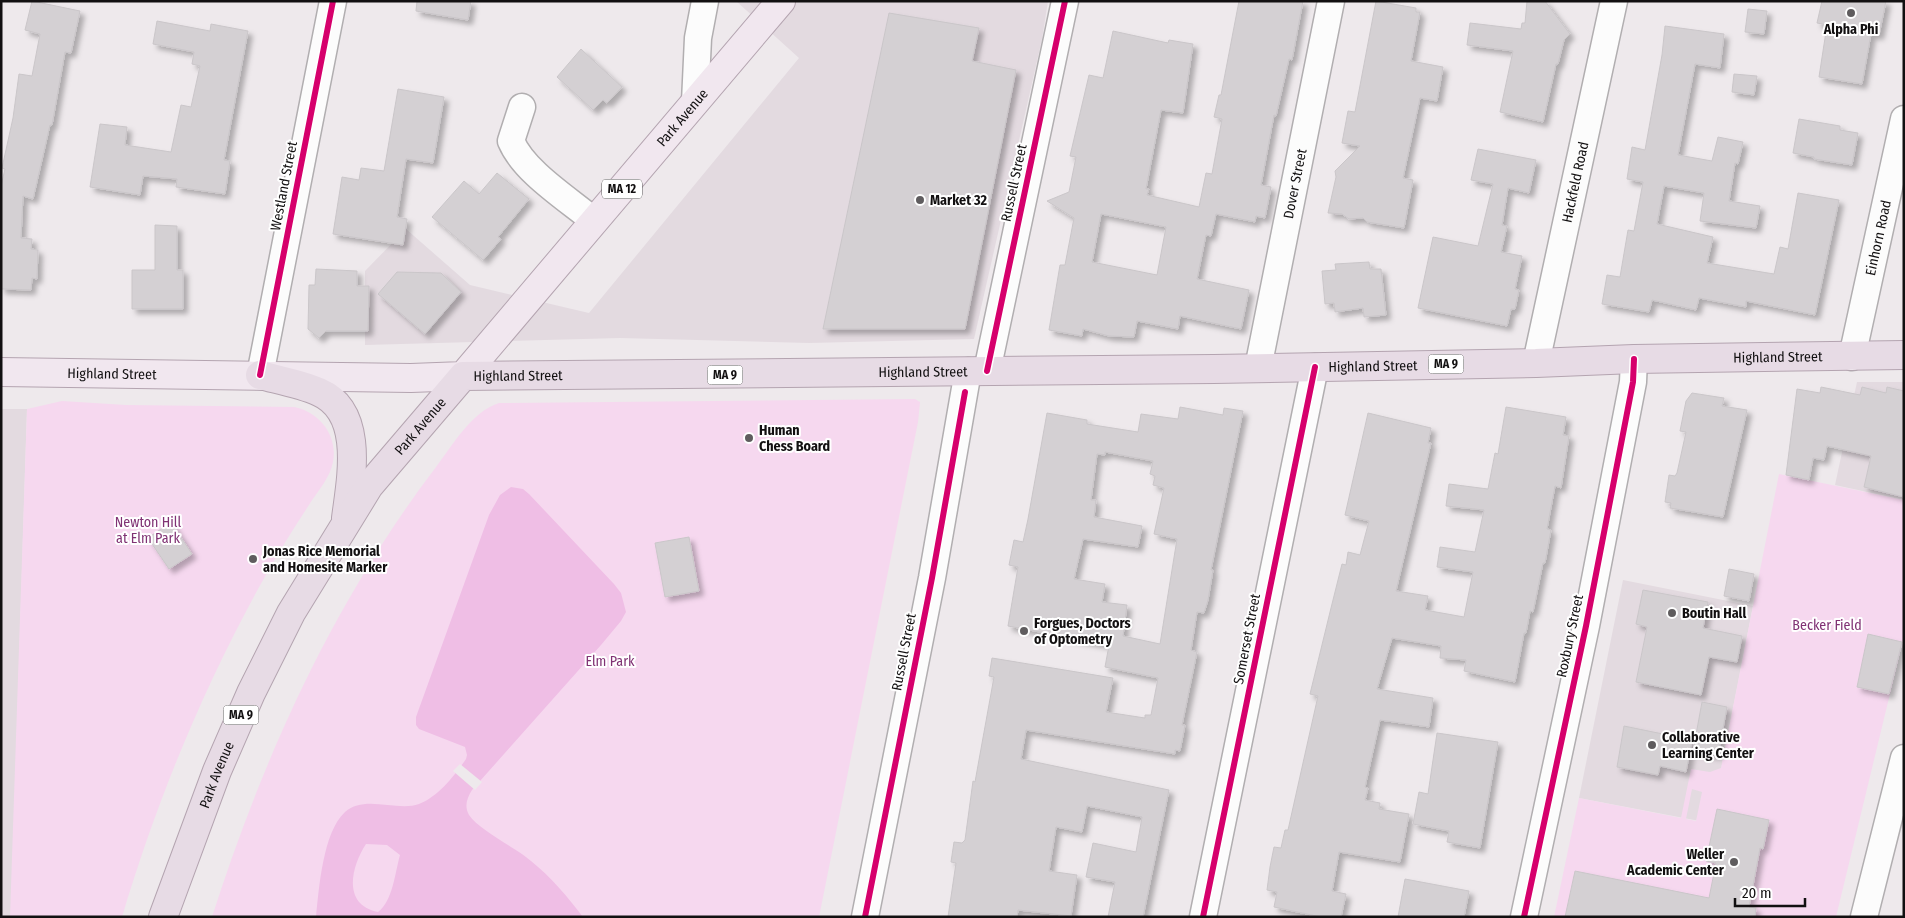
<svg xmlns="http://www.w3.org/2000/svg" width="1905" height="918" font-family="'Fira Sans Condensed',sans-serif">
	<defs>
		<filter id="shadow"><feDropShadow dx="4.5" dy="4.5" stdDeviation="2.5" flood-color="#0004"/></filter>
	</defs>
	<rect width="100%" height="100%" fill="#eee9ec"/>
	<path fill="#e3dae0" d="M736 1H1048L1042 39 974 339 809 343 620 338 365 345V271L406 229 470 285 589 313 799 58Z
		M1857 382H1904V500L1835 485Z
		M1 409H27L11 917H1Z
		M1623 580 1753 606 1719 780 1836 917H1554L1710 823 1579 798Z"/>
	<path fill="#f6d8ef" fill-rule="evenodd" d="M915 399 920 402 918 422 819 917H212C263 757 334 601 436 467 453 445 471 412 499 403Z
		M62 401 126 405 294 407C320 412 338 436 333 462 330 478 317 492 309 505 291 532 274 560 258 589 201 693 156 803 122 917H10L27 409Z
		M1779 474 1904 500V636L1836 917H1554L1579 798 1681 818 1691 769 1710 772 1721 768ZM1692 789 1702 792 1696 821 1686 819Z"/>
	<path fill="#efbee5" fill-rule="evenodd" d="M511 487 523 489 529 494 614 584 621 593 626 612 621 621 601 645 472 790C467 798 464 806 469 815 479 830 516 848 531 861 551 877 567 896 583 917H316C319 888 323 832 345 812 365 794 397 812 419 804 438 797 455 775 466 759L467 755 465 747 419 729 416 725V717L489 515 500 495ZM366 844 387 845 400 855C395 872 393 901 378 912 342 905 351 867 366 844Z"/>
	<path fill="#eee9ec" d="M460 764 482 782 475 790 453 771Z"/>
	<path fill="#d4d0d3" stroke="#cac6c9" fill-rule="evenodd" filter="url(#shadow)" d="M32 1 80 11 71 53 65 52 52 125H50L33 199 23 196 21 238 32 239 31 249 38 250 37 279 32 278 31 290 1 289V186L5 169 2 168 13 118 19 74 32 76 40 34 25 30Z
		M417 1H471L468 20 416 11Z
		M1239 1H1303L1292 60 1289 59 1276 116 1274 115 1261 185 1271 187 1265 218 1256 216 1255 222 1216 214 1211 236 1206 235 1197 279 1249 290 1241 329 1180 316 1178 329 1137 321 1134 337 1109 336 1083 329 1082 336 1049 330 1060 265H1065L1074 218 1047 201 1069 192 1076 157 1070 156 1089 75 1103 78 1113 31 1168 43 1169 40 1193 44 1183 113 1161 110 1146 189H1149L1147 195 1199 207 1206 173 1212 174 1222 119 1214 117 1219 95H1221ZM1101 214 1166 227 1157 275 1092 262Z
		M1376 1 1416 8V12H1420L1411 61 1443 67 1437 101 1420 98 1403 178 1413 180 1404 228 1367 222 1363 218 1349 219 1342 214 1328 213 1336 177 1335 171 1360 146 1342 143 1348 111 1355 112Z
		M1527 1H1545L1570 34 1564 40 1558 64H1556L1543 122 1500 112 1513 51 1467 45 1470 23 1521 29 1522 23H1525Z
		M1822 1H1886L1879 35 1871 34 1862 84 1819 77 1827 25 1817 23Z
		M1748 9 1767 11 1764 34 1745 32Z
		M889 13 979 28 972 61 1016 70 965 329H823Z
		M157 21 210 31 211 24 248 31 224 160 230 161 225 194 176 187 177 179 143 176 140 195 90 187 100 124 127 127 125 145 171 152 181 105 191 107 200 66 192 64 194 52 153 44Z
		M1665 26 1724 34 1720 68 1695 64 1678 155 1712 161 1718 137 1743 142 1738 164 1735 163 1729 201 1760 206 1756 228 1700 221 1704 193 1664 186 1657 224 1713 237 1707 263 1774 274 1780 247 1788 249 1798 193 1839 200 1815 315 1746 301V307L1699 298 1696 310 1652 300 1649 312 1602 304 1607 275 1620 277 1628 230 1634 231 1643 182 1627 179 1632 147 1645 150 1662 55Z
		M581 49 622 87 607 103 603 100 593 110 557 77Z
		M1734 74 1757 76 1754 95 1732 92Z
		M398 89 444 97 433 163 406 159 397 217 407 219 403 245 333 234 342 177 359 180 361 168 384 171Z
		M1799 119 1840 126V130L1858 133 1852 165 1814 159V157L1793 153Z
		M1478 149 1536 160 1529 193 1508 188 1502 225 1507 226 1501 252 1522 256 1515 289 1519 290 1515 309H1511L1507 326 1418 308 1433 237 1478 246 1493 184 1471 180Z
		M497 173 529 199 498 237 501 239 483 260 432 217 464 181 479 194Z
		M155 225 177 226V270H183V309H132V270H155Z
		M1369 262 1370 269H1381L1386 315 1364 317 1363 308 1335 312 1334 303 1325 304 1322 271 1336 270 1335 264Z
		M316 269 357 271V286H369L368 331H326L319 338 308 329 309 285H315Z
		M397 272 441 273 461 292 425 334 378 294Z
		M1821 387 1860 395 1862 387 1886 393 1887 387 1904 391V497L1864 487 1871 456 1827 446 1824 460 1813 458 1809 480 1786 475 1797 389 1820 393Z
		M1692 393 1724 398 1722 406 1747 410 1723 517 1670 508 1671 503 1665 502 1669 475 1675 476 1677 473 1686 432 1680 431 1686 401Z
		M1180 407 1223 415 1224 408 1243 411 1211 570H1213L1208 600 1204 613 1197 612 1191 650 1197 652 1182 725H1185L1180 751 1175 750V754L1026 730 1021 759 1169 790 1143 917H1108L1115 882 1086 877 1093 843 1136 852 1142 817 1087 806 1082 832 1056 827 1049 871 1077 875 1071 916 1018 910 1017 917H948L956 863 951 862 954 842 962 843 965 840 973 781 975 782 994 677 989 676 992 658 1113 678 1106 712 1145 718V715H1151L1158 678 1105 667 1109 645 1008 626 1018 567 1009 565 1014 540 1023 542 1028 519 1047 413 1087 420V424L1138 432 1141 414 1178 419ZM1105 452 1153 461 1150 474 1155 476 1153 485 1164 488 1154 534 1177 539 1160 644 1123 636 1127 605 1102 602 1105 584 1074 579 1083 539 1138 547 1142 526 1094 517 1096 500H1091L1097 454 1105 455Z
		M1506 407 1566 417 1563 435 1569 436 1561 488 1555 486 1547 529 1551 530 1545 563H1543L1533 612 1530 611 1526 633H1524L1515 682 1464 671 1466 660 1440 658 1441 646 1392 638 1377 689 1433 698 1429 727 1380 720 1365 787 1368 788 1365 800 1380 803 1379 809 1409 814 1400 862 1339 852 1332 891 1346 894 1341 917H1321L1274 907 1277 892 1267 890 1270 867 1274 847 1281 848 1285 830H1288L1318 696 1310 694 1331 608 1342 564 1346 565 1348 552 1360 555 1369 521 1345 515 1368 413 1431 428 1428 443H1431L1396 591 1428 596 1425 610 1464 617 1473 572 1437 567 1440 547 1475 552 1484 510 1446 506 1449 484 1488 489 1495 453 1498 454Z
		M171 522 192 554 169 569 148 538Z
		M689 537 699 591 665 597 655 543Z
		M1729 569 1754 574 1749 601 1724 596Z
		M1643 590 1708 602 1703 628 1742 636 1737 662 1709 657 1701 695 1636 682 1647 627 1636 624Z
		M1868 634 1902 642 1889 694 1857 687Z
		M1702 702 1727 707 1718 755 1693 751Z
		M1624 726 1692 740 1686 772 1660 766 1658 775 1617 767Z
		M1437 733 1498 742 1480 848 1447 842 1449 831 1413 824 1419 792 1428 794Z
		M1717 809 1769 820 1763 849 1760 848 1749 907 1756 908 1755 917H1565L1575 871 1709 898 1716 863 1706 861Z
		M1405 879 1469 891 1464 917H1398Z"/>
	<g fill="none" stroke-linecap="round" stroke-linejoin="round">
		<defs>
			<g id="minor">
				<path d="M695 102 698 38 705 1"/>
				<path d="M522 107 511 141C524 172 568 199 594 221"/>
				<path id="s1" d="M1852 357 1904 119"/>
				<path id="s2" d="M1536 363 1614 1"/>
				<path id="s3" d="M1258 368 1331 1"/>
				<path d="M987 371 1065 1"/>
				<path d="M260 375 333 1"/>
				<path d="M865 917 932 578 968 371"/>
				<path d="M1203 917 1315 367"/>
				<path d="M1524 917 1586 626 1633 382 1634 359"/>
				<path d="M1864 917 1904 758"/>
			</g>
			<g id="major">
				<path id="s4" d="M1 372 411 378 463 376 781 1"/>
			</g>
			<g id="highway">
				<path d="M260 375C279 380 301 384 319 392 365 412 351 479 346 518"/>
				<path id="s5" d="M163 917 217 771 251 693 291 613 369 486 463 376 1214 369 1536 363 1634 359 1904 355"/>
			</g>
		</defs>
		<use href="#minor" stroke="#b1aeb0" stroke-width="29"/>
		<use href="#major" stroke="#b4a4b0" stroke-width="30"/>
		<use href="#highway" stroke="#b4a4b0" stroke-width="30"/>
		<use href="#minor" stroke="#fcfcfc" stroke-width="26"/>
		<use href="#major" stroke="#f1e7ef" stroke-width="28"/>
		<use href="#highway" stroke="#e7dbe5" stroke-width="28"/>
		<defs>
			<path id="cycleway" d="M987 371 1065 1
				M260 375 333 1
				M865 917 932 578 965 392
				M1203 917 1315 367
				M1524 917 1586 626 1633 382 1634 359"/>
		</defs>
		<use href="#cycleway" stroke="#fff" stroke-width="9"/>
		<use href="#cycleway" stroke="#d6006c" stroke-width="6"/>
	</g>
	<g fill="#5f5c5e" stroke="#fff" stroke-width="2">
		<circle cx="1851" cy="13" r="5"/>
		<circle cx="920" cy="200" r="5"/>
		<circle cx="749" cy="438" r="5"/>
		<circle cx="253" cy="559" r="5"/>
		<circle cx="1672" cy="613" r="5"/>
		<circle cx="1024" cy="631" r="5"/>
		<circle cx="1652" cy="745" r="5"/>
		<circle cx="1734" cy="862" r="5"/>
	</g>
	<g text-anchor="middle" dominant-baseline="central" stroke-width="4" stroke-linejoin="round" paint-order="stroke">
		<g fill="#fff" stroke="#595858" stroke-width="1">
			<rect x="602" y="179.5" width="40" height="19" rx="4"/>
			<rect x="1428.5" y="354.5" width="35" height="19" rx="4"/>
			<rect x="707.5" y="365.5" width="35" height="19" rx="4"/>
			<rect x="223.5" y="705.5" width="35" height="19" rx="4"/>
		</g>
		<g font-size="12" font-weight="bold" fill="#121011">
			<text x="622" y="189">MA 12</text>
			<text x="1446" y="364">MA 9</text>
			<text x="725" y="375">MA 9</text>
			<text x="241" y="715">MA 9</text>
		</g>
		<g font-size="14" font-weight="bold" fill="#121011" stroke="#fff" text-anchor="start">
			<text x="1851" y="29" text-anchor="middle">Alpha Phi</text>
			<text x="930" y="200">Market 32</text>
			<text x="759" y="430">Human<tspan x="759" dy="16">Chess Board</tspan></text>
			<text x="263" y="551">Jonas Rice Memorial<tspan x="263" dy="16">and Homesite Marker</tspan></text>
			<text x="1682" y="613">Boutin Hall</text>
			<text x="1034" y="623">Forgues, Doctors<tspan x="1034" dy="16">of Optometry</tspan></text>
			<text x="1662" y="737">Collaborative<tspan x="1662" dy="16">Learning Center</tspan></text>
			<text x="1724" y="854" text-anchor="end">Weller<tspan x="1724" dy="16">Academic Center</tspan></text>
		</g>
		<g font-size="14" fill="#121011" stroke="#fff">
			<text stroke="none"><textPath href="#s4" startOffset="801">Park Avenue</textPath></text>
			<text stroke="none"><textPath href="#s2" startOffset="185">Hackfeld Road</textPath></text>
			<text transform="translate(1014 183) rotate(-78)">Russell Street</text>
			<text stroke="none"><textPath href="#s3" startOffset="188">Dover Street</textPath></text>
			<text transform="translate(284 186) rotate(-79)">Westland Street</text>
			<text stroke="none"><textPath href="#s1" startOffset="122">Einhorn Road</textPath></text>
			<text stroke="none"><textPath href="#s5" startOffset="1939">Highland Street</textPath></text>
			<text stroke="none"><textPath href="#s5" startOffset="1534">Highland Street</textPath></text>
			<text stroke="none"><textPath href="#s5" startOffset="1084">Highland Street</textPath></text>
			<text stroke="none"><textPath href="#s4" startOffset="111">Highland Street</textPath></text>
			<text stroke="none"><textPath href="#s5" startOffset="679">Highland Street</textPath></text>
			<text stroke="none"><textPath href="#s5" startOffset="558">Park Avenue</textPath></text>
			<text transform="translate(1570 636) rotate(-78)">Roxbury Street</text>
			<text transform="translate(1247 639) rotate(-79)">Somerset Street</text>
			<text transform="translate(904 652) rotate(-79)">Russell Street</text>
			<text stroke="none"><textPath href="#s5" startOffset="152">Park Avenue</textPath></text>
		</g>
		<g font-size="14" fill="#803274" stroke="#fff">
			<text x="148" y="522">Newton Hill<tspan x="148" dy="16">at Elm Park</tspan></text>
			<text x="1827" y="625">Becker Field</text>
			<text x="610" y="661">Elm Park</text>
		</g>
	</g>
	<rect width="1905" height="918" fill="none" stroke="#121011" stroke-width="5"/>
	<path d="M1735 898v8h70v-8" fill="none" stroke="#121011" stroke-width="2.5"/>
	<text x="1742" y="898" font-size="15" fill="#121011" stroke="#ffffff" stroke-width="4" paint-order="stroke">20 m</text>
</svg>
